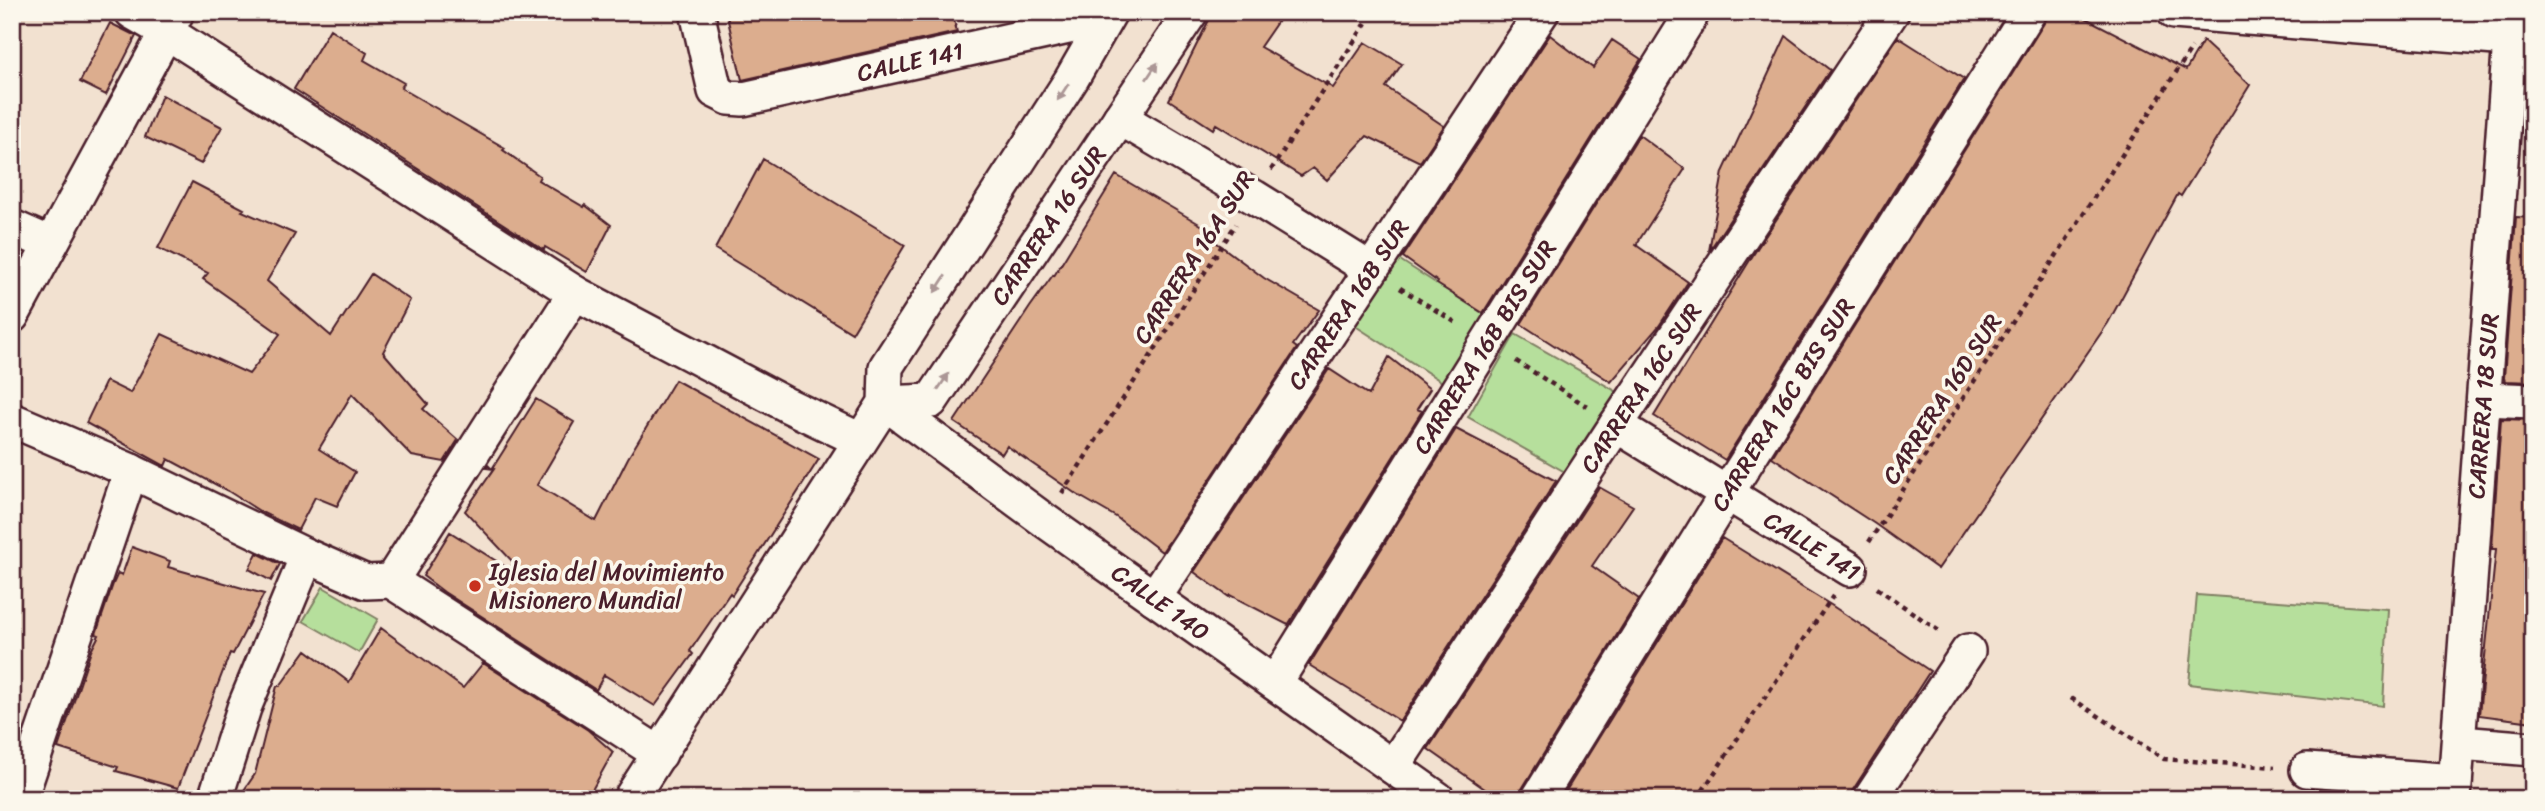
<svg xmlns="http://www.w3.org/2000/svg" width="2545" height="811" font-family="Sriracha,sans-serif">
	<rect width="100%" height="100%" fill="#f2e1d0"/>
	<filter id="ink" filterUnits="userSpaceOnUse"><feTurbulence type="fractalNoise" baseFrequency=".0143" numOctaves="2"/><feDisplacementMap in="SourceGraphic" scale="14" xChannelSelector="R" yChannelSelector="G"/><feConvolveMatrix kernelMatrix="1 2 1 2 8 2 1 2 1" color-interpolation-filters="sRGB"/></filter>
	<g filter="url(#ink)">
		<path fill="#b6df9c" stroke="#807f64" stroke-width="2" d="M1386 251 1490 318 1447 385 1343 318Z
			M1515 334 1619 393 1572 476 1468 417Z
			M323 587 378 619 359 653 303 621Z
			M2197 595 2388 609 2383 706 2189 684Z"/>
		<path fill="#dcad8e" stroke="#4a1f2b" stroke-width="2" d="M726 12H952L957 32 742 80Z
			M1213 12H1284L1260 47 1333 88 1365 42 1402 64 1386 87 1444 126 1420 162 1367 136 1327 180 1313 168 1301 176 1216 124 1213 129 1169 100Z
			M2051 12H2074L2186 70 2203 41 2250 85 2181 196 2178 194 2108 323 1938 569 1875 524 1772 457Z
			M110 23 136 36 106 95 80 82Z
			M330 29 367 53 364 60 404 83 401 88 505 148 503 150 540 176 538 180 584 207 585 205 611 225 587 272 545 247 544 250 536 245 294 89Z
			M1550 35 1593 68 1612 40 1641 59 1483 313 1437 284 1438 282 1403 257Z
			M1786 36 1830 70 1709 251 1723 172Z
			M1898 37 1964 79 1725 460 1654 416 1758 247Z
			M162 95 222 127 201 164 145 137Z
			M1639 135 1685 169 1636 245 1688 282 1659 326 1611 382 1521 324Z
			M763 159 905 245 852 333 715 249Z
			M1116 175 1208 229 1205 234 1264 278 1319 310 1293 345 1297 348 1162 552 1116 517 1076 494 1007 446 1002 454 954 422 1030 307 1053 275 1054 276Z
			M192 182 244 209 242 211 295 234 267 281 331 336 371 274 410 300 383 352 428 404 423 409 458 440 444 462 412 456 352 394 319 449 355 472 337 506 315 497 298 530 261 512 228 491 168 459 165 466 86 423 106 381 130 393 162 334 249 374 280 334 203 279 208 273 158 248Z
			M2516 217 2533 218V382L2505 381 2504 378Z
			M1389 357 1430 389 1417 409 1422 411 1288 625 1230 595 1229 597 1194 572 1329 369 1369 395Z
			M675 380 819 459 732 595 730 593 690 651 693 654 655 706 604 675 596 690 444 592 423 576 450 532 509 569 514 563 465 511 494 469 486 468 488 465 492 469 536 399 574 422 537 485 596 521 628 458Z
			M2501 419 2533 420V722L2479 715 2496 549H2492Z
			M1456 429 1556 481 1400 721 1309 665Z
			M1599 487 1633 506 1592 566 1639 599 1522 789 1519 799H1499L1428 749Z
			M1722 538 1831 605 1930 671 1847 799H1561Z
			M132 547 170 561 168 567 264 594 233 654 230 653 178 788 116 771 118 767 58 748 91 651 99 635 96 634 113 584 118 573 122 575Z
			M257 553 280 564 271 581 249 569Z
			M381 628 463 688 483 663 588 730 613 752 587 799H238L255 774 277 686H280L306 650 349 682Z"/>
		<g fill="none" stroke-linecap="round" stroke-linejoin="round">
			<defs>
				<g id="street">
					<path d="M132 12 165 31 575 293 787 405 860 440"/>
					<path id="s1" d="M697 12 715 91 729 98 743 99 1105 19"/>
					<path d="M2174 12 2533 41"/>
					<path d="M1120 118 1254 197 1370 269"/>
					<path d="M12 227 51 244"/>
					<path d="M12 316 176 14"/>
					<path d="M2484 399 2533 401"/>
					<path id="s2" d="M885 403 1044 520 1438 799"/>
					<path id="s3" d="M885 403 931 401 1191 12"/>
					<path d="M12 420 131 471 307 556 366 582 391 581 660 754"/>
					<path d="M1616 425 1850 569"/>
					<path d="M391 581 575 293"/>
					<path id="s4" d="M1154 598 1542 12"/>
					<path id="s5" d="M1275 683 1693 12"/>
					<path d="M2460 743 2533 749"/>
					<path id="s6" d="M1393 767 1616 425 1892 12"/>
					<path d="M2307 770 2455 781"/>
					<path d="M20 799 131 471"/>
					<path d="M215 799 244 708 307 556"/>
					<path d="M630 799 885 403 886 367 1071 80 1110 12"/>
					<path id="s7" d="M1538 799 1727 493 2029 12"/>
					<path d="M1870 799 1968 651"/>
					<path id="s8" d="M2454 799 2512 12"/>
				</g>
			</defs>
			<use href="#street" stroke="#4a1f2b" stroke-width="38"/>
			<path stroke="#4a1f2b" stroke-width="4.5" stroke-dasharray="5 5" stroke-linecap="butt" d="M1271 170 1373 12
				M1400 288 1458 324
				M1516 361 1588 407
				M1062 493 1236 224
				M1869 542 2192 48
				M1877 588 1942 633
				M2071 698 2164 759 2275 767
				M1697 799 1833 596"/>
			<use href="#street" stroke="#fbf7ec" stroke-width="33"/>
		</g>
		<defs><path id="oneway-solid" d="M-6-.8H1V-3.2L6.5 0L1 3.2V.8H-6Z" transform="scale(1.75)"/></defs>
		<g fill="#ab9695">
			<use href="#oneway-solid" transform="translate(1152 71) rotate(-56)"/>
			<use href="#oneway-solid" transform="translate(1063 92) rotate(123)"/>
			<use href="#oneway-solid" transform="translate(940 284) rotate(123)"/>
			<use href="#oneway-solid" transform="translate(943 382) rotate(-56)"/>
		</g>
	</g>
	<circle fill="#c8321e" stroke="#fbf7ec" stroke-width="2.5" cx="475" cy="586" r="7"/>
	<g text-anchor="middle" dominant-baseline="central" stroke-width="7" stroke-linejoin="round" paint-order="stroke">
		<g font-size="24" fill="#4a1f2b" stroke="#fbf7ec">
			<text stroke="none"><textPath href="#s1" startOffset="282">CALLE 141</textPath></text>
			<text stroke="none"><textPath href="#s3" startOffset="257">CARRERA 16 SUR</textPath></text>
			<text transform="translate(1194 257) rotate(-57)">CARRERA 16A SUR</text>
			<text stroke="none"><textPath href="#s4" startOffset="352">CARRERA 16B SUR</textPath></text>
			<text stroke="none"><textPath href="#s5" startOffset="396">CARRERA 16B BIS SUR</textPath></text>
			<text stroke="none"><textPath href="#s6" startOffset="453">CARRERA 16C SUR</textPath></text>
			<text transform="translate(1942 399) rotate(-57)">CARRERA 16D SUR</text>
			<text stroke="none"><textPath href="#s7" startOffset="464">CARRERA 16C BIS SUR</textPath></text>
			<text stroke="none"><textPath href="#s8" startOffset="394">CARRERA 18 SUR</textPath></text>
			<text transform="translate(1812 546) rotate(32)">CALLE 141</text>
			<text stroke="none"><textPath href="#s2" startOffset="340">CALLE 140</textPath></text>
		</g>
		<g font-size="24" fill="#4a1f2b" stroke="#fbf7ec" text-anchor="start">
			<text x="489" y="572">Iglesia del Movimiento<tspan x="489" dy="28">Misionero Mundial</tspan></text>
		</g>
	</g>
	<rect width="2545" height="811" fill="none" stroke="#fbf7ec" stroke-width="42"/>
	<rect x="21" y="21" width="2503" height="769" fill="none" stroke="#4a1f2b" stroke-width="2.5" filter="url(#ink)"/>
</svg>
